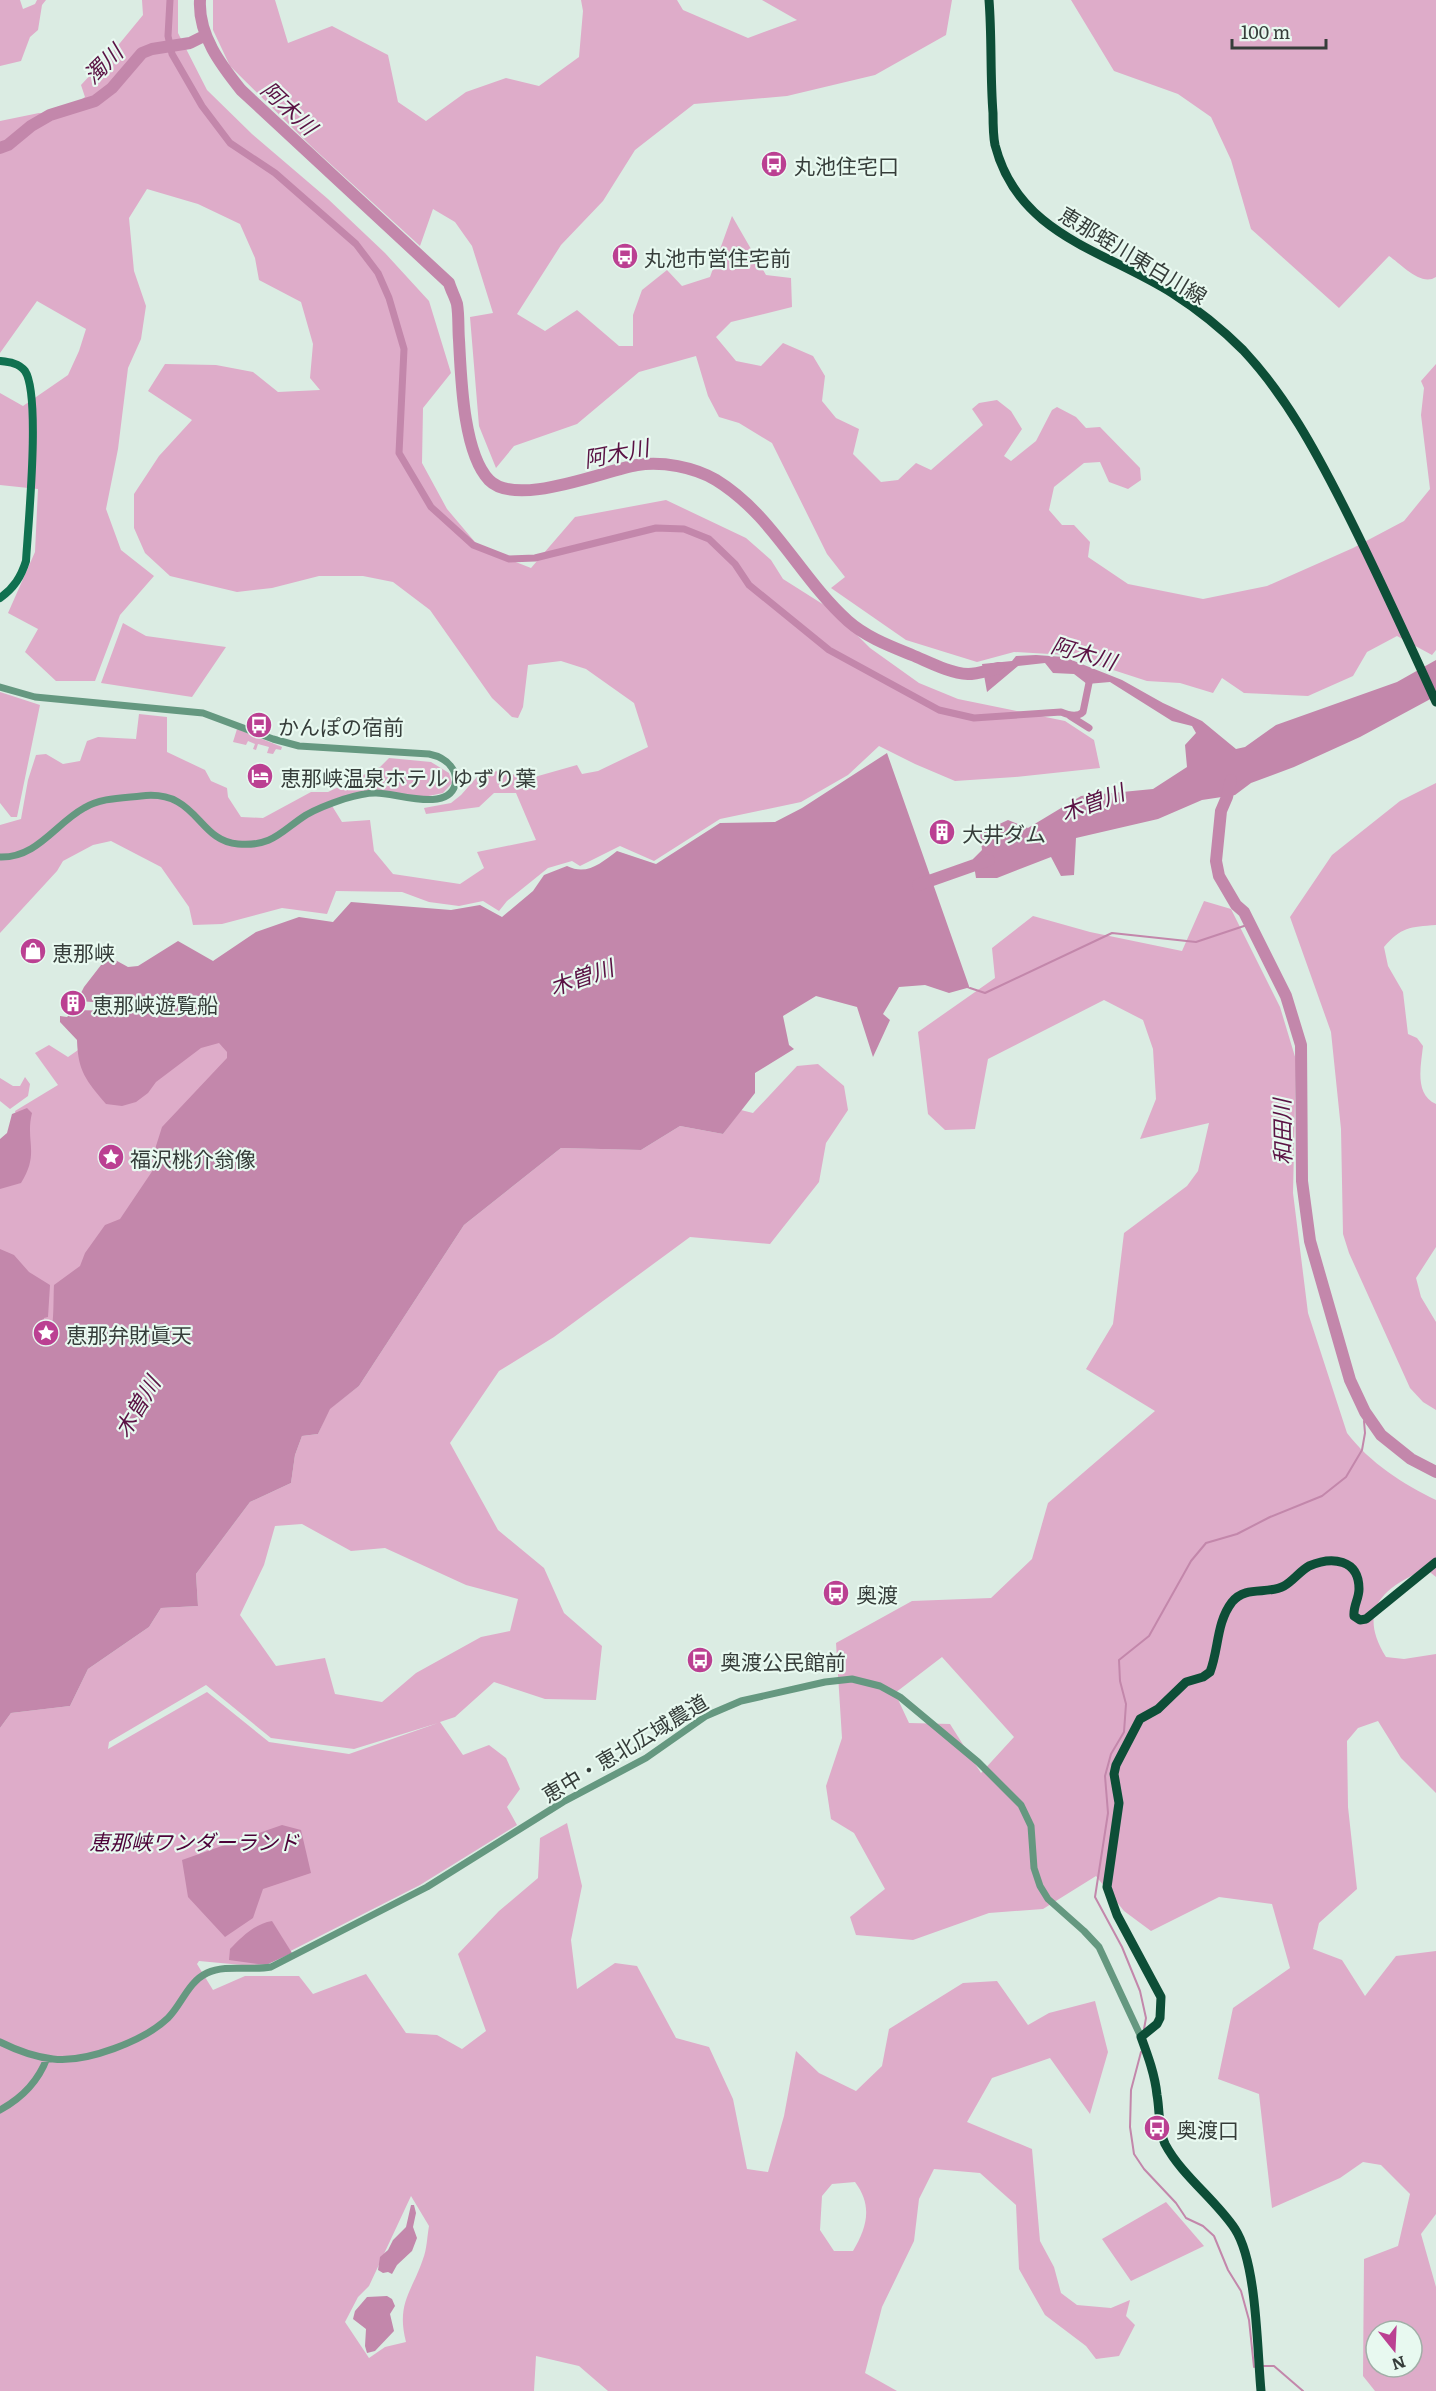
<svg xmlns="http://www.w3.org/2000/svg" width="1436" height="2391" font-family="Literata,'Noto Sans JP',serif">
	<rect width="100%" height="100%" fill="#dbece3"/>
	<path fill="#deacc9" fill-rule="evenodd" d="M0 0H20L23 9 35 4 37 0H46L42 5 38 30 30 37 21 61 0 66Z
		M142 0H178V33L207 90 252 134 328 199 385 253 429 301 451 373 423 408 422 463 447 509 480 548 531 568 575 517 666 500 746 538 771 560 783 579 832 610 870 648 919 683 958 699 1065 721 1094 740 1100 768 1015 777 955 781 915 764 879 746 848 775 801 802 720 819 654 861 620 846 580 866 572 861 548 868 507 901 499 911 483 901 459 906 429 902 402 892 336 891 327 914 282 908 222 924 193 925 189 907 161 867 111 841 93 845 63 861 57 871 0 933V825L21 819 28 780 36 755 46 754 63 764 80 761 87 741 98 737 136 739 139 714 167 717V752L205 770 211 781 227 788 228 797 241 817 263 818 311 792H328L380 767 389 758 431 762 449 773 452 783 443 793 424 797 376 790 329 801 342 822 370 820 374 851 393 874 460 884 484 868 477 852 536 840 516 793H494L479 807 426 814 424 808 451 803 461 795 484 769 531 778 577 765 582 774 598 771 648 747 634 703 586 669 561 661 528 665 523 707 518 718 512 717 492 698 430 610 393 582 363 576H319L272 588 237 592 170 576 145 553 134 528V494L159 456 192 420 148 391 165 364 216 365 253 372 278 392 320 390 310 378 313 344 301 302 259 280 255 258 240 224 198 204 147 189 129 218 134 271 146 306 141 339 128 368 118 449 106 509 121 550 154 576 120 615 95 681H56L25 652 38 629 8 613 35 552 38 489 0 485V393L23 406 68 375 79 351 86 329 37 301 0 353V121L39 113 58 116 85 97 81 85 120 43 143 15Z
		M213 0H275L288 43 332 26 388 55 398 102 426 121 466 92 506 78 539 86 579 57 583 11 581 0H677L683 10 748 38 797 20 762 0H952L946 35 875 75 787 96 694 104 635 150 603 201 561 245 517 314 545 331 577 310 619 346H633V315L642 290 667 270 682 286 710 277 732 216 766 275 791 278 792 307 731 322 716 337 736 361 761 366 783 343 813 356 825 376 822 401 836 418 859 429 853 454 881 482 898 480 916 463 931 470 983 425 972 409 979 403 997 400 1011 411 1022 429 1004 456 1011 461 1036 441 1052 410 1057 407 1076 417 1086 428 1100 427 1140 468 1141 480 1128 489 1109 482 1100 462 1084 463 1054 487 1049 510 1062 525H1074L1090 542 1088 557 1128 584 1203 599 1267 586 1353 548 1404 521 1430 489 1421 415 1424 388 1421 381 1436 364V650L1432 655 1397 636 1367 652 1353 676 1308 696 1244 693 1222 678 1213 693 1180 683 1147 681 1067 655 1014 652 977 662 906 640 831 588 845 577 827 554 772 443 739 423 719 417 708 396 696 356 639 372 577 424 514 446 496 468 479 426 470 317 493 313 472 246 455 222 433 209 420 246 313 148 230 66 213 30Z
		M1071 0H1436V277C1421 287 1401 264 1389 256L1339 308 1251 229 1231 160 1211 117 1178 94 1114 71Z
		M123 623 146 636 226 647 192 697 101 683Z
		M0 692 40 705 17 817H11L0 803Z
		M237 729 282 747 281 750 276 749 273 754 267 753 269 747 258 744 256 750 253 749 255 744 248 741 246 745 233 742Z
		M1436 783V925C1410 927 1401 927 1384 947L1388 966 1403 992 1408 1034 1417 1038 1423 1046C1421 1065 1414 1095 1436 1104V1247L1416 1278 1421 1297 1436 1322V1410L1423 1402 1410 1388 1349 1253 1343 1234 1341 1129 1331 1032 1290 917 1332 855 1400 801Z
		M1204 901 1231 909 1280 1007 1296 1060 1293 1193 1308 1313 1347 1433C1370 1463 1403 1484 1436 1500V1577L1426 1569C1382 1588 1357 1610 1386 1657L1404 1659 1436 1654V1793L1401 1758 1378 1721 1358 1728 1347 1741 1348 1807 1357 1889 1319 1923 1313 1949 1342 1960 1365 1996 1396 1956 1436 1951V2214L1421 2234 1436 2287V2391H1375L1363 2376 1364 2259 1398 2246 1410 2194 1381 2165 1363 2162 1340 2178 1272 2208 1259 2094 1218 2079 1233 2008 1290 1968 1272 1904 1219 1897 1151 1931 1124 1911 1096 1876 1043 1909 989 1913 913 1940 856 1935 850 1917 885 1889 854 1833 831 1819 826 1786 842 1738 836 1643 912 1601 991 1598 1032 1559 1048 1503 1155 1411 1086 1369 1113 1324 1124 1233 1187 1186 1198 1171 1209 1123 1140 1139 1156 1099 1153 1049 1143 1020 1104 1000 988 1059 975 1129 945 1130 928 1114 918 1032 995 978 992 948 1033 916 1090 932 1182 951ZM942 1657 1014 1737 981 1773 950 1724 909 1723 895 1693ZM1376 2331H1412V2367H1376Z
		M214 1032 239 1055 164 1173 55 1354 25 1340 0 1266V1180L26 1152 15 1111 58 1085 35 1053 49 1045 68 1057 81 1048Z
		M818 1064 844 1086 848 1110 826 1143 819 1182 770 1244 690 1237 554 1337 499 1371 450 1443 498 1530 544 1568 564 1613 602 1646 596 1700 545 1699 494 1682 455 1717 440 1722 463 1755 489 1745 506 1758 520 1789 507 1807 517 1825 420 1885 265 1964 253 1966 199 1961 197 1964 213 1990 245 1976H299L313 1994 366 1974 406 2033 437 2035 462 2049 486 2031 458 1954 499 1911 538 1878 540 1838 567 1823 582 1886 571 1940 577 1989 615 1963 637 1966 676 2038 709 2047 733 2099 747 2169 768 2172 784 2116 796 2051 819 2073 856 2091 882 2066 889 2029 963 1983 997 1981 1028 2025 1049 2013 1095 2001 1108 2052 1090 2114 1050 2058 992 2078 967 2122 1032 2149 1040 2241 1054 2267 1061 2293 1077 2305 1111 2308 1130 2300 1126 2316 1135 2325 1119 2356 1096 2359 1086 2346 1045 2315 1019 2269 1016 2205 980 2173 934 2169 919 2199 914 2241 882 2307 865 2373 897 2391H608L579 2366 536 2356 534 2391H0V1728L11 1713 70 1706 88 1669 149 1627 161 1608 198 1606 196 1574 250 1502 291 1483 295 1455 302 1436 318 1434 329 1409 359 1386 464 1225 561 1148 641 1150 680 1126 723 1134 741 1110 753 1113 797 1066ZM302 1524 351 1551 385 1548 466 1585 518 1599 510 1631 481 1637 416 1673 382 1702 335 1694 325 1658 276 1666 240 1615 264 1565 275 1526ZM206 1685 271 1738 354 1749 438 1723 349 1754 269 1742 207 1692 108 1749 109 1742ZM855 2182C873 2206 867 2227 853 2251H834L820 2230 822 2196 832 2184ZM411 2196 429 2226C427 2237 427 2249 423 2259 412 2292 396 2303 406 2342L385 2347 369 2358 345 2322 358 2297 369 2286Z
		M25 1077 30 1084 28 1096 10 1109 0 1101V1078L13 1086H20Z
		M1166 2202 1204 2246 1131 2281 1102 2239Z"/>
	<path fill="#c387ab" d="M1036 655 1064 657 1122 680 1163 703 1202 721 1236 749 1245 747 1276 725 1397 682 1436 660V696L1360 737 1294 767 1251 783 1235 795 1202 800 1158 819 1076 838 1074 875 1061 876 1051 857 997 878H976L973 859 982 850 980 833 1008 820 1028 828 1081 796 1153 789 1187 767 1185 745 1196 733 1192 726 1172 721 1110 682 1087 684 1074 674 1053 673 1045 663 1018 666 987 692 982 664 1012 661 1016 656Z
		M887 753 970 989 967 988 949 993 925 985 899 987 883 1014 890 1020 873 1057 857 1007 816 996 783 1016 789 1045 794 1049 755 1073V1093L723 1134 680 1126 641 1150 561 1148 464 1225 359 1386 330 1409 318 1434 302 1436 295 1455 291 1483 250 1502 196 1574 198 1606 161 1608 149 1627 88 1669 70 1706 11 1713 0 1728V1249L14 1255 29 1272 50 1285 48 1317 44 1318 43 1325 35 1334 37 1337 47 1341C55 1334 53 1298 54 1285L80 1266 85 1253 105 1225 120 1219 153 1170 156 1146 162 1127 227 1058V1052L219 1043 201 1048 156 1082 148 1093 136 1102 122 1106 106 1104C86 1080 78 1072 77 1040L60 1022V1016L67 1017 71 1013 84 987 108 956 128 967 138 966 178 941 213 961 256 932 299 917 333 922 351 902 451 910 480 905 502 917 533 891 544 875 567 866C587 876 601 863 617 851L656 864 720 823 775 822 802 808Z
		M27 1108 32 1113C25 1141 40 1153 21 1183L0 1189V1139L7 1133 12 1114Z
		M282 1825 301 1830 311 1873 263 1889 253 1918 225 1937 188 1897 182 1860Z
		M272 1921 292 1953 266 1965 229 1960 230 1949C242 1937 254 1924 272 1921Z
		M411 2205H414L416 2213 413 2227 417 2238 412 2251 397 2265 392 2274 388 2272 383 2273 378 2270 380 2257 388 2250 393 2240 406 2227Z
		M387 2296 392 2299 395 2306 390 2314 394 2331 375 2351 367 2353 365 2346 366 2329 353 2319 355 2311 367 2297Z"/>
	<path fill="#dbece3" d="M77 1001 173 1007V1012L73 1010Z"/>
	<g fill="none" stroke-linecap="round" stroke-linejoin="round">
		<path stroke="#c387ab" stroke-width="2" d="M970 988 985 993 1112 933 1196 942 1253 923 1248 921
			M1144 2029 1146 2018 1140 1991 1122 1947 1095 1897 1108 1813 1105 1776 1111 1754 1124 1732 1126 1704 1120 1681 1119 1660 1149 1636 1191 1561 1206 1543 1237 1534 1270 1517 1322 1496 1346 1477 1362 1450 1365 1433 1364 1421 1369 1418
			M1141 2052 1131 2090 1130 2127 1134 2154 1144 2169 1176 2203 1186 2218 1203 2226 1214 2236 1228 2270 1241 2291 1249 2320 1254 2367
			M1264 2366H1274L1303 2391"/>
		<path stroke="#c387ab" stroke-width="7" d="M170 0 168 36 172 54 202 106 230 143 275 173 356 244 378 273 389 298 404 349 399 453 431 507 473 545 509 559 535 558 656 528 684 529 709 539 735 564 749 585 829 650 939 710 974 718 1061 712C1068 715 1077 718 1083 712L1090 678
			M1070 716 1089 728"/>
		<path stroke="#c387ab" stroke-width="12" d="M200 0C198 35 221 65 241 90L449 283C451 290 455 297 457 304 459 316 458 329 459 340 461 377 463 453 489 480 516 508 603 471 637 465 662 461 694 467 716 480 773 515 800 578 848 621 866 637 890 646 912 655 929 662 949 673 968 674 977 674 989 670 999 668
			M0 148 8 145 31 126 50 115 95 101 112 88 142 53 152 49 190 43 206 35
			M1231 780 1227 797 1221 811 1216 861 1219 876 1236 905 1244 912 1286 996 1301 1045 1302 1181 1310 1241 1350 1380 1365 1412 1381 1435 1411 1459 1436 1472
			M918 885 989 860"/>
		<path stroke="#659880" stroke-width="7" d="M0 687 35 697 203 713 273 739 299 746 429 754C439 756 447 760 452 768 456 773 456 779 455 785 447 813 394 792 375 793 365 793 354 796 344 799 332 803 318 808 306 815 281 831 273 847 238 844 197 841 198 789 141 796 122 798 100 798 84 808 55 824 37 858 0 857
			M0 2042C16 2050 34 2057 53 2059 86 2063 144 2041 168 2018 182 2004 188 1982 207 1973 226 1964 251 1971 271 1967L427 1887 563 1802 646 1758 706 1716 741 1701 825 1682 852 1679 880 1686 900 1697 978 1762 1021 1805 1031 1826 1034 1868 1040 1886 1048 1899 1084 1931 1099 1947 1141 2037
			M0 2110C22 2098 38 2082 47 2058"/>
		<path stroke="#107150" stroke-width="8" d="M0 361C9 362 19 363 25 371 41 395 28 526 26 561 21 577 14 588 0 598"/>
		<path stroke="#0d4e37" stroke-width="9" d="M989 0C992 38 990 75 993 113 993 123 993 135 995 145 1018 235 1104 250 1172 293 1197 309 1222 329 1243 350 1286 396 1315 450 1343 505 1376 570 1406 636 1436 702
			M1261 2391C1257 2349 1257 2263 1235 2229 1215 2199 1182 2176 1165 2144 1158 2129 1160 2111 1157 2095 1155 2075 1148 2056 1141 2037L1157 2024 1160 2018 1161 1997 1117 1915 1107 1887 1119 1803 1114 1774 1116 1765 1140 1719 1158 1709 1186 1682 1203 1677 1210 1672C1219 1649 1216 1623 1232 1602 1246 1585 1267 1595 1284 1586 1293 1581 1300 1571 1309 1566 1332 1556 1359 1559 1359 1589 1359 1599 1353 1606 1354 1616L1360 1620 1366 1619 1436 1562"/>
	</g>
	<defs>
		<symbol id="bus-disc" viewBox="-11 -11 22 22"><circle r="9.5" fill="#bb4092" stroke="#e8f9f0"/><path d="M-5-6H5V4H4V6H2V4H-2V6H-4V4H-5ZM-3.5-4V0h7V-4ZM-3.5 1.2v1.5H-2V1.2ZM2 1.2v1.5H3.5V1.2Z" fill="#fff"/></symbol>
		<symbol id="hotel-disc" viewBox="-11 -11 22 22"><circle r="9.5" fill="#bb4092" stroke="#e8f9f0"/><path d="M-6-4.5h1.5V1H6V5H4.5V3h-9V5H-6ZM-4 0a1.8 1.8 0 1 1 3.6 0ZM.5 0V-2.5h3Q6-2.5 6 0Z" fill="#fff"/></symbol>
		<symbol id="building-disc" viewBox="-11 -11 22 22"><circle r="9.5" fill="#bb4092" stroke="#e8f9f0"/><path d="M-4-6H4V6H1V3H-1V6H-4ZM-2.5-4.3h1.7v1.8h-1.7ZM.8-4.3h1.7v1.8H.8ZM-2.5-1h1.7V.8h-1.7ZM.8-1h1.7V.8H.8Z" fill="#fff"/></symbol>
		<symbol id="shop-disc" viewBox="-11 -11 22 22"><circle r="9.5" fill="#bb4092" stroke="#e8f9f0"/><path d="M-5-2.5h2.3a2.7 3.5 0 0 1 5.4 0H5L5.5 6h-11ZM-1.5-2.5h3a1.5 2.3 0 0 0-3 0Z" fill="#fff"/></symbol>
		<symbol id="sight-disc" viewBox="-11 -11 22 22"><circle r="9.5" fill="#bb4092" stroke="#e8f9f0"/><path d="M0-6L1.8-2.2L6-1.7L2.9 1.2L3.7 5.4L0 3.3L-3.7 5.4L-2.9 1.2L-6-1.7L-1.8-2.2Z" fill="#fff"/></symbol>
	</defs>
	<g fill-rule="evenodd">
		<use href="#bus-disc" x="759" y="149" width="30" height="30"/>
		<use href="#bus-disc" x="610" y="241" width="30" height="30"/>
		<use href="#bus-disc" x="244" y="710" width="30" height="30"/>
		<use href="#hotel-disc" x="245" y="761" width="30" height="30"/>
		<use href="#building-disc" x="927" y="817" width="30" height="30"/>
		<use href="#shop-disc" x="18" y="936" width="30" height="30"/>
		<use href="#building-disc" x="58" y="988" width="30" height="30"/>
		<use href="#sight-disc" x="96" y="1142" width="30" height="30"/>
		<use href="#sight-disc" x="31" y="1318" width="30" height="30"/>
		<use href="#bus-disc" x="821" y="1578" width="30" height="30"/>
		<use href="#bus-disc" x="685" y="1645" width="30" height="30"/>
		<use href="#bus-disc" x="1142" y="2113" width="30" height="30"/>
	</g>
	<g text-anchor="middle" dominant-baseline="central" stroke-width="4.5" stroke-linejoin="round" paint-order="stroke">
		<g font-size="21" fill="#363d3a" stroke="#e8f9f0" text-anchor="start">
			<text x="794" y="164">丸池住宅口</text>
			<text x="644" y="256">丸池市営住宅前</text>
			<text x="278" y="725">かんぽの宿前</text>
			<text x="280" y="776">恵那峡温泉ホテル ゆずり葉</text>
			<text x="962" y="832">大井ダム</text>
			<text x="52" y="951">恵那峡</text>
			<text x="92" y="1003">恵那峡遊覧船</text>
			<text x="130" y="1157">福沢桃介翁像</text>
			<text x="66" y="1333">恵那弁財眞天</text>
			<text x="856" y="1593">奥渡</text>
			<text x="720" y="1660">奥渡公民館前</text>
			<text x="1176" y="2128">奥渡口</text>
		</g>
		<g font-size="21" fill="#363d3a" stroke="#e8f9f0">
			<text transform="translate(1134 254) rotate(31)">恵那蛭川東白川線</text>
			<text transform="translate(624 1747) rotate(-31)">恵中・恵北広域農道</text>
		</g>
		<g font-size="21" font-style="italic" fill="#4c0238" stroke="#e8f9f0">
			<text x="194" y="1840">恵那峡ワンダーランド</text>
		</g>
		<g font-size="22" font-style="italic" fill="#5a1244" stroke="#e8f9f0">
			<text transform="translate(102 63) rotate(-45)">濁川</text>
			<text transform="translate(290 107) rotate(43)">阿木川</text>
			<text transform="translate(616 452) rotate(-11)">阿木川</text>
			<text transform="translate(1084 652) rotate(16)">阿木川</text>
			<text transform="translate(1092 801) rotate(-20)">木曽川</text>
			<text transform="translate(581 976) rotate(-19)">木曽川</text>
			<text transform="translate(1281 1132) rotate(-91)">和田川</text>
			<text transform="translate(136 1406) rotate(-59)">木曽川</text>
		</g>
	</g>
	<g transform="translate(1394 2349) rotate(162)"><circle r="28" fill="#e8f9f0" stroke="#a1aea7" stroke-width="1.5"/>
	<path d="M0-4.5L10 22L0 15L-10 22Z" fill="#bb4092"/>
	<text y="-9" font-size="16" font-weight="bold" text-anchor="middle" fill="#363d3a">N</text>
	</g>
	<path d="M1232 39v9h94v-9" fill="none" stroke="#363d3a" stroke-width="3"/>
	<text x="1241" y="39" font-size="18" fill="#363d3a" stroke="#e8f9f0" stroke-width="4.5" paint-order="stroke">100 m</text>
</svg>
